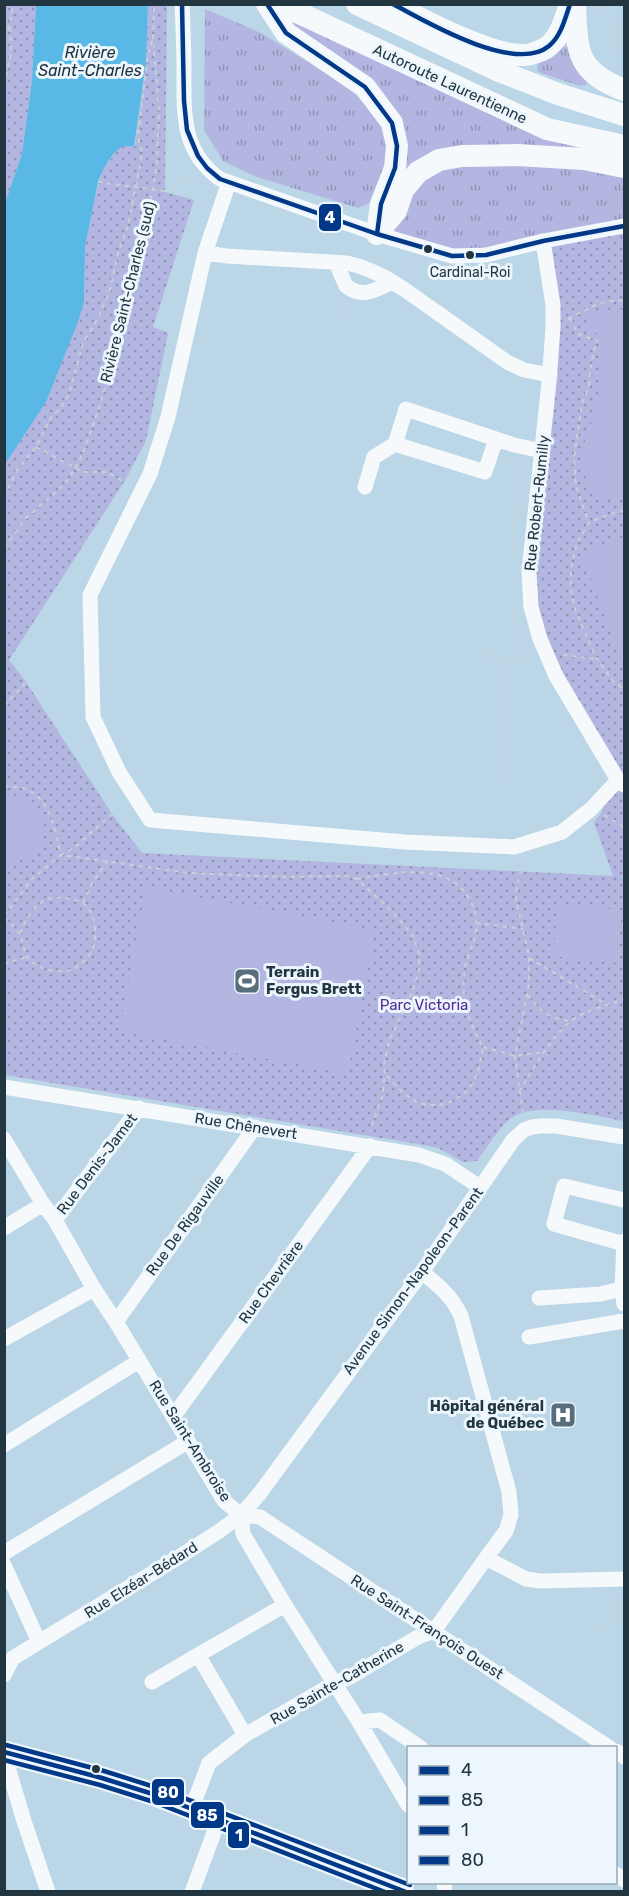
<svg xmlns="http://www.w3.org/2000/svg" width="629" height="1896" font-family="Rubik,sans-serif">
	<defs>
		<pattern id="grass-tufts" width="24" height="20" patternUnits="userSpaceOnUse" patternTransform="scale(1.5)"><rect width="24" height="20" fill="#b2b6e0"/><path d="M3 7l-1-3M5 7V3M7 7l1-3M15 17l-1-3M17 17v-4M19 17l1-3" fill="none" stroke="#9095b7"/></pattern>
		<pattern id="park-dots" width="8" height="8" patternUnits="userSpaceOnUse" patternTransform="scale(1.5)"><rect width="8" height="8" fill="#b2b6e0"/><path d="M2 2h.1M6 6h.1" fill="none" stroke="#9095b7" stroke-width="1.8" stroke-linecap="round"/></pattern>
	</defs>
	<rect width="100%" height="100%" fill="#bbd6e7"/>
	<path fill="url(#grass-tufts)" d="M280 5 547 129 624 146V226L486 255 377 234 392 123 286 33Z
		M205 9 261 33 350 88 383 125 389 148 386 171 372 202 358 208 257 177 223 161 204 130Z
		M560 46 572 48 588 77 586 85 580 86 538 72C535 58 550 53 560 46Z"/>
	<path fill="url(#park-dots)" d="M5 5H36L32 80 22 154 5 203Z
		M148 5H167L165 192 194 200 153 327 168 333 146 441 124 482 9 660 26 682 112 814 142 853 613 876 594 822 601 813 618 779 556 676 529 572 549 382 543 241 624 226V1121C595 1116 537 1100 511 1118 501 1125 485 1150 477 1161L463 1162 438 1148 417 1144 5 1075 4 464 46 402 84 302 85 247 93 205 101 174 118 148 126 145 135 147 146 63Z"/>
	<path fill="#b2b6e0" d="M618 309 624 310V497H602L596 493 584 475 583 457 585 440 593 417 599 392 602 348 601 338 595 331 587 327 586 319 590 314 601 310Z
		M624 537V668L581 553Z
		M13 795C17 797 23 797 27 800 60 818 42 865 4 863L5 796Z
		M146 887 375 930 348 1074 119 1031Z
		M558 904 622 910 617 963 553 956Z"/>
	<path fill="#5ab8e6" d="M36 5H148L146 63 134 147C129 146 125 145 120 148 112 153 101 173 98 182L85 247 84 302 79 319 46 402 5 464V203L22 154 32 80Z"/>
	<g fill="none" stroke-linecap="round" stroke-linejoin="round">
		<path stroke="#c8d1d6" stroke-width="2" stroke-dasharray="4.5 4.5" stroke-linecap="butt" d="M605 4 612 41 624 52
			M4 38 10 24 13 4
			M4 85 11 52 10 24
			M98 182 165 191 181 183 193 171
			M404 272 407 260
			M348 315 352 304
			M570 318 578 334 598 341 593 352 589 386 582 403 574 459 576 486 589 523
			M568 319C585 310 605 298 624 301
			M36 447 83 472H107L124 482
			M515 459V552
			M4 497 17 470 36 447 51 417 61 408 69 394 83 343 98 318 110 290 117 256 128 226 139 170 142 153 138 137 148 54 152 41
			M624 511 607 515 589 523 577 543 571 568V590L575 609 595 656 613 681 624 689
			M4 548 26 518 64 485 75 469 82 455 100 405 118 339 146 225 157 164 159 109 153 39 154 4
			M483 655 512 659 530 654
			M563 655 596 659
			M4 706 26 682
			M503 784 515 609
			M4 786C11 787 17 787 23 788 51 796 55 832 61 855L75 847 112 814
			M604 815 624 827
			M357 879C391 873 447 861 468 897 475 908 478 920 476 932 474 943 469 953 466 963 459 993 468 1022 483 1047 481 1059 479 1072 473 1083 460 1103 432 1112 412 1099 401 1092 393 1083 385 1073
			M83 903 93 882 107 862
			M4 916 32 879 61 855 189 873 283 877 346 876 357 879 394 913 413 936 419 953V971L411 995 389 1041 384 1064 385 1073 382 1097 370 1131
			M4 918C10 923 17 928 20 935 25 946 22 954 33 963 45 971 64 975 77 967 83 962 89 958 92 950 98 937 96 913 83 903 78 900 70 899 65 898 40 894 28 913 20 934
			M476 923 523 929
			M529 958 606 1004
			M4 964 26 957
			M528 995C541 1013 548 1017 569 1021
			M483 1047 515 1056 544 1052
			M519 1092C533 1069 549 1041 568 1023 578 1013 611 1004 624 999
			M523 1113 515 1056 529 984V955L516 900 517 886 524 859
			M591 1632 602 1625 621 1618 617 1595"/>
		<path stroke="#f5f9fb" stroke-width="15" d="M182 4C183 26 184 48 184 70 184 113 181 151 220 179L377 234 452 256 486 255 543 241 624 226
			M229 182 205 253 168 417 150 474 90 595 93 717 119 772 150 820 405 842 514 847 562 832 591 809 618 780
			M543 241 553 305V327L549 382 529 572 531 607 540 639 556 676 618 780 624 785
			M205 253 227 256 347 263C383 271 406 291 435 311 459 328 483 345 507 362L524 370 550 375
			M336 263 346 286C363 299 375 290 392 282
			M496 439 485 472 395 444 406 409 514 445 542 451
			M365 487 374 457 395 444
			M4 1087 419 1155 445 1164 480 1187
			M4 1139 43 1204 55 1220 94 1289 116 1322 224 1501 241 1515 243 1534 285 1605 359 1722 408 1805
			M624 1200 564 1186 554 1224 624 1244
			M55 1220 139 1108
			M4 1228 43 1204
			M624 1241 622 1289 624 1304
			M422 1272C438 1285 452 1296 461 1316L509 1492 511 1515 506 1531 486 1558 526 1579 540 1581 624 1579
			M539 1298 601 1294 624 1288
			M116 1322 255 1127
			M529 1337 624 1321
			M4 1339 94 1289
			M173 1417 370 1146
			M4 1445 139 1361
			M241 1515 260 1517 610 1748
			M4 1553 187 1442
			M4 1565 39 1642 13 1658 4 1675
			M39 1642 182 1555 218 1532 241 1515 260 1493 422 1272 513 1140 524 1130 532 1127 541 1126H556L624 1137
			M152 1682 198 1655
			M359 1722 380 1720 421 1748
			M245 1735 198 1655 285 1605
			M616 1751 624 1757
			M4 1752 102 1778 156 1795 407 1892
			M4 1754 24 1821 48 1892
			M192 1808 209 1763 245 1735 335 1683 350 1677 418 1637 434 1631 486 1558
			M616 1874 624 1880
			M444 1882 445 1892
			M192 1892 219 1819"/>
		<path stroke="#f5f9fb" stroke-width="22" d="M267 4 286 33 365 87 392 123 397 146 395 168 381 204 377 234
			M280 4 547 129 624 146
			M357 4 499 71 558 94 624 115
			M392 4C423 20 492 57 525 55 530 55 541 51 546 48 560 39 565 19 570 4
			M575 4C577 52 576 71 624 90
			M377 233 396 211 403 190 418 172 439 160 462 156 517 155 584 159 624 167"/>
		<defs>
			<path id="bus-1" d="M182 4 184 101 187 130 198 156 207 168 220 179 377 234 452 256 486 255 543 241 624 226
				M267 4 286 33 365 87 392 123 397 146 395 168 381 204 377 234
				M393 4C426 22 515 74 549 46 561 36 565 19 570 4"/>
			<path id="bus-2" d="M4 1752 102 1778 156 1795 406 1892"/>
			<path id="bus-3" d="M4 1760 100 1785 154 1802 385 1892"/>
			<path id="bus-4" d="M6 1745 104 1771 158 1788 410 1885"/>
		</defs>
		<use href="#bus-1" stroke="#ecf6fc" stroke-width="9"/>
		<use href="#bus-2" stroke="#ecf6fc" stroke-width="9"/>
		<use href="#bus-3" stroke="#ecf6fc" stroke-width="9"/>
		<use href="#bus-4" stroke="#ecf6fc" stroke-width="9"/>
		<use href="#bus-1" stroke="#013888" stroke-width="4.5"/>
		<use href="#bus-2" stroke="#013888" stroke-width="4.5"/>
		<use href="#bus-3" stroke="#013888" stroke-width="4.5"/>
		<use href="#bus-4" stroke="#013888" stroke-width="4.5"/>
	</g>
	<defs>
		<symbol id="stadium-square" viewBox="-11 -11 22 22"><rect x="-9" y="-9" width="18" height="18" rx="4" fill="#586e7c" stroke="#ecf6fc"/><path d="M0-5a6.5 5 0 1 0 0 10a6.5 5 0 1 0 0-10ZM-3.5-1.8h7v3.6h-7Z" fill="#fff"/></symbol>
		<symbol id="hospital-square" viewBox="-11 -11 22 22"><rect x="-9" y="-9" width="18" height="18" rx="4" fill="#586e7c" stroke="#ecf6fc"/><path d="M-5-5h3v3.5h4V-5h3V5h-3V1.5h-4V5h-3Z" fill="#fff"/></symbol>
	</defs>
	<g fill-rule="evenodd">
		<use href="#stadium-square" x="232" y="966" width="30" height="30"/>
		<use href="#hospital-square" x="548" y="1400" width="30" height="30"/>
	</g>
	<g fill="#223642" stroke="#ecf6fc" stroke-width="2">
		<circle cx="428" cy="249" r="5"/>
		<circle cx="470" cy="255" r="5"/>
		<circle cx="96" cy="1769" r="5"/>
	</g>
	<g text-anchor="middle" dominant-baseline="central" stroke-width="6" stroke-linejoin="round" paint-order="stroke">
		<g font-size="14" fill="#223642" stroke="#ecf6fc">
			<text x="470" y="272">Cardinal-Roi</text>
		</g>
		<g font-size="15" fill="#223642" stroke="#ecf6fc">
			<text transform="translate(450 84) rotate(25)">Autoroute Laurentienne</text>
			<text transform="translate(128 292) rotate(-76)">Rivière Saint-Charles (sud)</text>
			<text transform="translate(537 503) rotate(-84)">Rue Robert-Rumilly</text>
			<text transform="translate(246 1126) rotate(9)">Rue Chênevert</text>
			<text transform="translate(97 1164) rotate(-53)">Rue Denis-Jamet</text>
			<text transform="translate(185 1225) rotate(-54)">Rue De Rigauville</text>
			<text transform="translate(413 1281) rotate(-54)">Avenue Simon-Napoleon-Parent</text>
			<text transform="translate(271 1282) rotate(-54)">Rue Chevrière</text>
			<text transform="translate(190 1441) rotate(58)">Rue Saint-Ambroise</text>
			<text transform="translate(141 1580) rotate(-32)">Rue Elzéar-Bédard</text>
			<text transform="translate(427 1627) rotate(33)">Rue Saint-François Ouest</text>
			<text transform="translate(337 1683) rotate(-30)">Rue Sainte-Catherine</text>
		</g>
		<g font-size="15" font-weight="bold" fill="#223642" stroke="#ecf6fc" text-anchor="start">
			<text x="266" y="972">Terrain<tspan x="266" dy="17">Fergus Brett</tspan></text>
			<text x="544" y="1406" text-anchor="end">Hôpital général<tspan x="544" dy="17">de Québec</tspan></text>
		</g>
		<g font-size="15" fill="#532c97" stroke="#ecf6fc">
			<text x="424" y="1005">Parc Victoria</text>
		</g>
		<g font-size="16" font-style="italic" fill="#1c303b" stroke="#ecf6fc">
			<text x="90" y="52">Rivière<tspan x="90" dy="18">Saint-Charles</tspan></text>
		</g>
	</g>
	<g stroke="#ecf6fc" stroke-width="2">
		<rect x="318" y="203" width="24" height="29" rx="6" fill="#013888"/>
		<rect x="151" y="1778" width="34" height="28" rx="6" fill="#013888"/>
		<rect x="190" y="1801" width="35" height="28" rx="6" fill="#013888"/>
		<rect x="227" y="1821" width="23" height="28" rx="6" fill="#013888"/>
	</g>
	<g font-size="16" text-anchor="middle" font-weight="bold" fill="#fff">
		<text x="330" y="223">4</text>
		<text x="168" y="1798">80</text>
		<text x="207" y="1821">85</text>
		<text x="239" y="1841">1</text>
	</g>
	<rect width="629" height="1896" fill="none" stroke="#223642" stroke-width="12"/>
	<rect x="407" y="1746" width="210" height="138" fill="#ecf6fc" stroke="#9ba9b2" stroke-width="1.5"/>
	<rect x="419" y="1766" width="30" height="9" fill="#013888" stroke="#9ba9b2" stroke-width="1.5"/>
	<text x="461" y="1776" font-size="18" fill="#223642">4</text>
	<rect x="419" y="1796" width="30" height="9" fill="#013888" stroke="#9ba9b2" stroke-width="1.5"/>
	<text x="461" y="1806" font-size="18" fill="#223642">85</text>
	<rect x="419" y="1826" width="30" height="9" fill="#013888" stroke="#9ba9b2" stroke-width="1.5"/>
	<text x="461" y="1836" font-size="18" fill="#223642">1</text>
	<rect x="419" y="1856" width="30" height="9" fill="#013888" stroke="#9ba9b2" stroke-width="1.5"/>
	<text x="461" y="1866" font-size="18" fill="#223642">80</text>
</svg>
